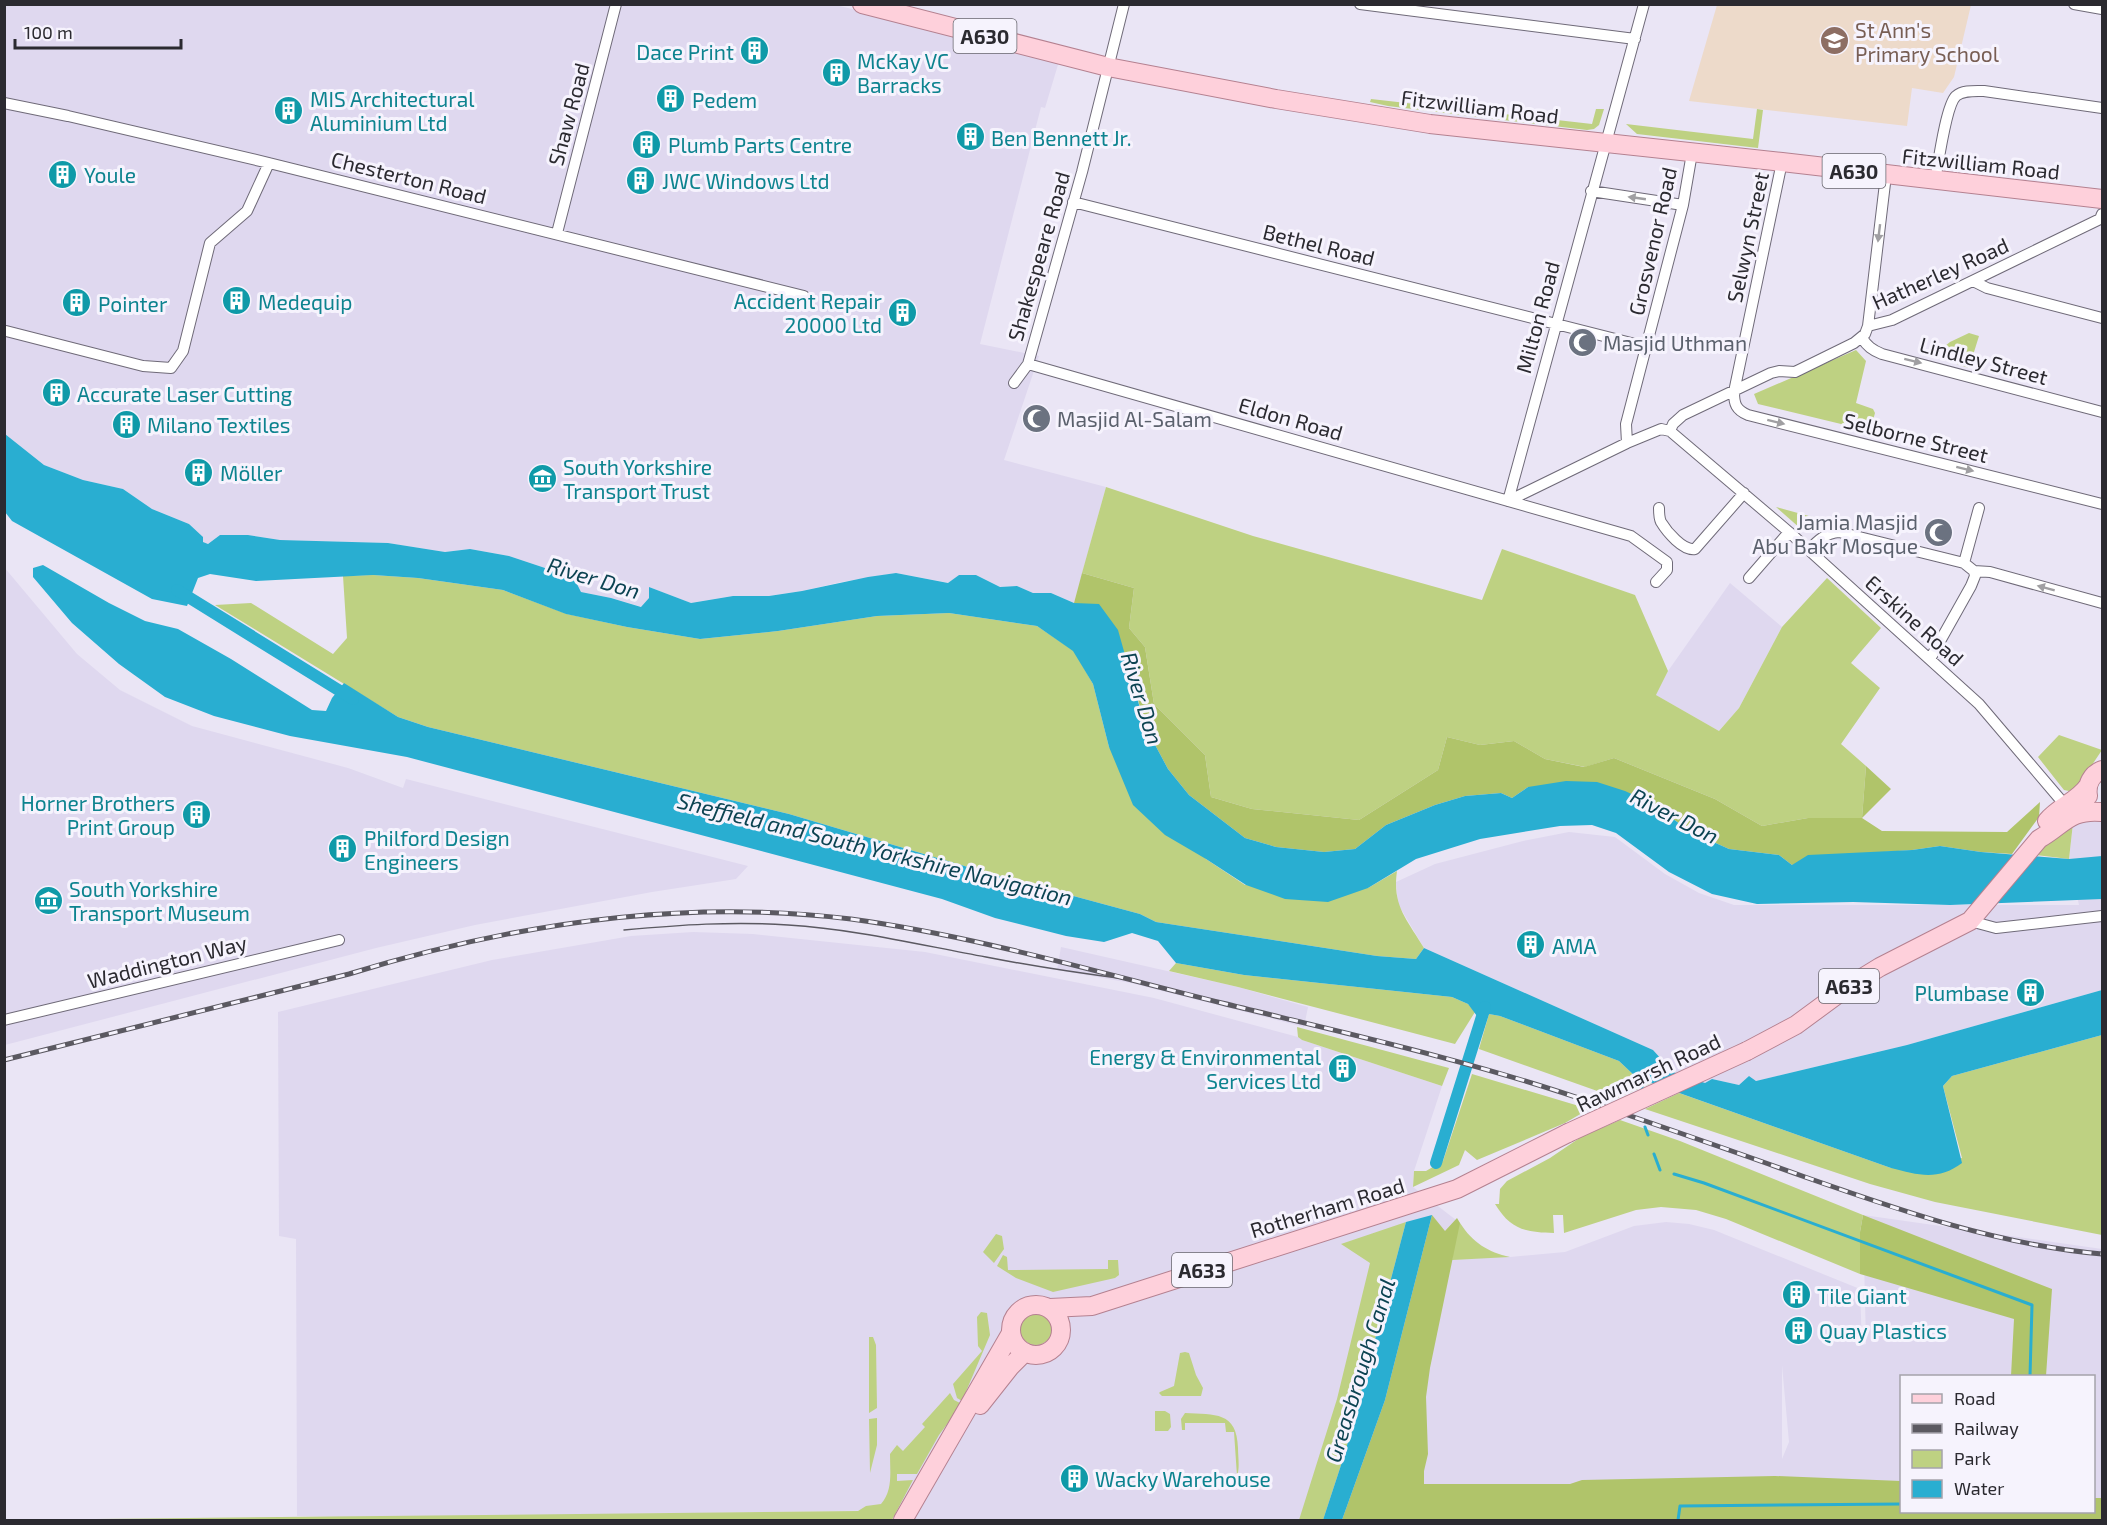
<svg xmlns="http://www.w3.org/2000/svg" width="2107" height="1525" font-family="'Exo 2',sans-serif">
	<rect width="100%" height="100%" fill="#eae5f5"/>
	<path fill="#dfd8ef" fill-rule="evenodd" d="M831 4 1060 58 1045 108 1041 107 980 344 1039 356 1004 460 1106 487 1074 603 1051 593H1033L1017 586 1000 587 976 575H959L949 583 896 573 841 582 802 591 769 596H733L691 603 649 587V598L642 607 611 598 581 592 576 582 566 575 509 556 470 549 445 552 388 543 280 540 248 535H220L208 544 203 542 189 524 152 509 123 489 83 480 44 465 5 434V5Z
		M4 567 77 654 120 690 192 726 348 768 403 788 406 779 748 866 736 879 652 892 475 925 376 948 5 1045Z
		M1730 583 1782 627 1739 708 1719 731 1656 695 1668 671Z
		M2102 821V990L1907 1045 1756 1081 1749 1076 1739 1085 1712 1079 1705 1083 1673 1072 1653 1050 1424 948 1398 904 1396 882 1435 864 1523 841 1569 832 1615 837 1665 874 1699 893 1734 905H2079L2069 859 2073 823Z
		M693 932 753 934 925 952 1154 998 1298 1037 1302 1040 1442 1086 1414 1171 1413 1187 1460 1223 1468 1235 1491 1253 1510 1257 1565 1252 1634 1226 1666 1222 1689 1224 1714 1230 1860 1289 1862 1345 1866 1344 1863 1215 2102 1249V1520H908L897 1510 379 1518 297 1516 296 1239 279 1236 278 1012 492 960 631 936ZM1782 1365 1789 1442 1782 1459ZM1902 1376H2094V1512H1902Z
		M1061 947 1238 987 1308 1007 1304 1027 1131 983 1057 970Z"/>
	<path fill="#eddaca" d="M1717 5H1971L1954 77 1943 93 1912 88 1907 126 1689 101Z"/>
	<path fill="#bed182" d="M1371 99 1592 124 1596 109H1604L1599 125 1594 129 1587 130 1388 106 1370 102Z
		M1757 109 1763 110 1758 148 1637 134 1626 124 1753 139Z
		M1969 333 1979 336 1969 368 1939 358 1935 354 1950 342Z
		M1856 350 1866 361 1856 403 1873 409 1875 413 1870 431 1758 404 1754 394Z
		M1106 487 1253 536 1482 600 1502 549 1635 595 1668 671 1656 695 1719 731 1739 708 1782 627 1827 578 1881 628 1851 663 1880 688 1841 744 1866 766 1862 818H1808L1762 826 1715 799 1614 758 1585 767 1545 759 1514 741 1480 745 1447 737 1438 770 1359 820 1252 809 1211 797 1205 755 1154 704 1145 647 1129 628 1134 588 1082 573Z
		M1776 507 1827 521 1814 528 1801 529Z
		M373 575 418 578 503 590 567 614 627 627 700 639 778 631 877 616 949 613 1037 626 1074 651 1093 684 1109 747 1206 859 1245 885 1368 888 1397 871C1392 906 1407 919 1424 948L1416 959 1377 956 1156 922 1140 914 988 873 789 814 428 727 398 717 215 605 251 603 333 654 347 638 343 576Z
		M2059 735 2102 750 2078 786 2069 791 2064 790 2060 785 2038 757Z
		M2073 823 2069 859 2036 855 2052 836Z
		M1176 963 1244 975 1452 997 1468 1004 1475 1012 1455 1044 1238 987 1169 971Z
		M1489 1014 1500 1016 1619 1061 1637 1078 1652 1083 1617 1098 1479 1049Z
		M1297 1027 1449 1068 1442 1086 1302 1040 1298 1037Z
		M2102 1035V1235L1935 1202 1870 1184 1645 1109 1679 1093 1891 1168 1962 1158 1943 1086 1952 1076Z
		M1472 1074 1589 1109 1565 1123 1477 1160 1465 1150 1459 1165 1413 1187 1414 1171H1426L1443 1161Z
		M1620 1120 1680 1141 1863 1215 1860 1232V1274L1726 1219 1696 1210 1661 1207 1636 1210 1564 1233 1563 1215H1553L1554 1233C1525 1232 1511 1230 1495 1204H1499L1500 1189 1507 1181 1550 1158 1581 1137Z
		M1406 1222 1345 1453 1323 1520H1299L1337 1399 1370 1263 1341 1244Z
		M1460 1223C1473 1243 1488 1252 1510 1257L1452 1260 1456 1228Z
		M996 1234 1002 1236 1004 1249 994 1263 983 1252Z
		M1003 1255 1007 1257 1008 1270 1108 1269V1260H1118L1119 1275 1115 1278 1053 1292 1016 1278 997 1266Z
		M981 1312 987 1313 990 1335 962 1401 957 1398 953 1384 982 1351 978 1346 977 1317Z
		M1020 1329a16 16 0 1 1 32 0a16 16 0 1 1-32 0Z
		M869 1337H873L876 1345 877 1408 869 1413Z
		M1185 1352 1189 1353 1196 1375 1203 1388 1201 1396H1162L1159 1393 1160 1392 1174 1386 1180 1353Z
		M950 1393 954 1400 962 1404 939 1435 917 1474H897V1481L913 1480 892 1520H4L858 1511 866 1506 881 1504C893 1490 890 1473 890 1454L897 1445 903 1451 925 1427 922 1424Z
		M1155 1411H1165L1170 1414 1171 1427 1168 1431H1155Z
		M1185 1413C1215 1415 1237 1411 1238 1448 1238 1457 1240 1468 1237 1476L1234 1432H1226L1225 1423H1185V1430H1182L1181 1419Z
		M877 1418V1445L870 1473 869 1419Z"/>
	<path fill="#b0c46a" d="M1082 573 1134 588 1129 628 1145 647 1154 704 1205 755 1211 797 1252 809 1359 820 1438 770 1447 737 1480 745 1514 741 1545 759 1584 767 1614 758 1715 799 1762 826 1808 818H1862L1866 766 1891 789 1862 818 1882 831 2007 832 2040 802 2039 817 2012 854 1981 852 1940 846 1912 850 1870 853 1792 865 1779 855 1729 849 1691 832 1651 803 1528 787 1512 798 1501 793 1465 796 1435 805 1386 825 1355 849 1324 852 1276 847 1245 838 1189 795 1168 769 1145 726 1129 666 1074 603Z
		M1432 1215 1445 1231 1457 1218 1460 1223 1430 1368 1426 1397 1428 1454 1424 1471V1484H1570L1582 1480 1775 1476 1901 1481 1902 1512H2094V1498H2102V1520H1342L1385 1400Z
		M1863 1215 2052 1289 2046 1376H2011L2014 1319 1860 1274V1232Z"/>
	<path fill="#29aed1" d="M5 434 44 465 83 480 123 489 152 509 189 524 203 537V542L208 544 220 535H248L280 540 388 543 445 552 470 549 509 556 566 575 576 582 581 592 611 598 641 607 649 598V587L691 603 733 596H769L802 591 868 577 896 573 948 583 959 575H976L1000 587 1017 586 1033 593H1051L1074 603 1099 604 1118 630 1145 726 1168 769 1189 795 1245 838 1276 847 1324 852 1355 849 1386 825 1435 805 1465 796 1501 793 1512 798 1528 787 1566 781 1597 782 1625 791 1651 803 1691 832 1729 849 1779 855 1792 865 1808 855 1912 850 1940 846 1981 852 2069 859 2102 856V899L1950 905 1853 902 1757 904 1712 894 1669 872 1616 833 1592 825 1560 826 1480 839 1416 859 1368 888 1328 902 1285 899 1246 885 1206 859 1165 835 1133 805 1109 747 1093 684 1073 651 1037 626 949 613 877 616 778 631 700 639 627 627 566 614 503 590 418 578 373 575 256 581 210 574 198 578 187 606 152 599 12 521 5 512Z
		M43 565 109 603 145 621 178 629 231 659 312 710 326 711 332 698 344 683 398 717 428 727 789 814 988 873 1140 914 1156 922 1377 956 1416 959 1424 948 1653 1050 1673 1072 1705 1083 1712 1079 1739 1085 1749 1076 1756 1081 1907 1045 2102 990V1035L1952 1076 1943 1086 1962 1163C1938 1181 1918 1175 1891 1168L1637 1078 1619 1061 1500 1016 1489 1014 1480 1020 1468 1004 1452 997 1244 975 1176 963 1158 941 1132 933 1104 942 1066 936 995 918 942 899 407 757 290 736 214 716 165 697 119 664 72 623 33 577V568Z
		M1432 1215 1385 1400 1342 1520H1323L1345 1453 1406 1222Z"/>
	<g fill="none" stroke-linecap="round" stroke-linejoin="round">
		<path stroke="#29aed1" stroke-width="3" d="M1642 1076V1093
			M1645 1127 1648 1135
			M1654 1154 1660 1170
			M1674 1174 1704 1183 2032 1305 2030 1376
			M1678 1520 1680 1506 1902 1504"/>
		<path stroke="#29aed1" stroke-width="12" d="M177 590 353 699
			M1436 1163 1485 1007"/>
		<defs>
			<path id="street" d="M1360 4 1635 39
				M2074 4 2102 9
				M4 103 68 116 269 163 804 296
				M1782 162 1734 392C1734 404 1736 410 1748 415L2102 504
				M1935 181C1938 165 1946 105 1956 96 1963 90 1974 91 1984 91L2102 108
				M1591 191 1683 205
				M1073 202 1647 347
				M557 233 616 4
				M1973 281 1987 288 2102 318
				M1868 326 1886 175
				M6 331 143 366 171 368 183 351 210 243 247 211 269 163
				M1862 338C1867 346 1872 350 1882 354L2102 412
				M1028 364 1631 536 1667 562V570L1656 582
				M1014 383 1028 364 1082 172 1124 4
				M1670 431 1789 532 1979 704 2065 805
				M1627 443 1626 424 1683 205 1692 153
				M1508 501 1627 443 1661 429 1670 431 1673 424 1683 415 1771 373 1779 371 1795 372 1854 343 1865 334 1868 326 1892 320 2100 219 2102 214
				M1508 501 1644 4
				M1659 508C1659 513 1659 518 1661 522 1667 532 1683 551 1695 549L1744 493
				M1809 550C1818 540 1826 533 1839 532L1964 563 1974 571 1990 572 2102 603
				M1964 563 1979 508
				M1749 578 1789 532
				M1930 659 1971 586 1975 576 1974 571
				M1970 921 1996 928 2102 916
				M4 1020 339 940"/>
			<path id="primary" d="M862 4 1108 67 1276 99 1430 124 1782 162 2102 199
				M2088 796C2086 784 2092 774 2102 770
				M2047 821C2058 807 2078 801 2088 786
				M1747 1051 1796 1025 1849 986 1880 967 1970 921 2039 839C2064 825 2069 809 2102 812
				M1011 1330a25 25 0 1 1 50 0a25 25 0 1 1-50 0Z
				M1050 1308 1092 1306 1457 1189 1568 1133
				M980 1405 1010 1367 1025 1352
				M903 1520 1011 1333"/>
		</defs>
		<use href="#street" stroke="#6f6a78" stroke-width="12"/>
		<use href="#primary" stroke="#b48190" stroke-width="20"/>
		<use href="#street" stroke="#fff" stroke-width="10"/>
		<use href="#primary" stroke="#fed0db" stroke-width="18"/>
		<path stroke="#5b5961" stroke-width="1.5" d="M624 930C679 925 733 921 788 925 855 929 920 945 986 957 1032 966 1078 973 1125 979"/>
		<defs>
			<path id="rail" d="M4 1060 349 974C511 924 682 898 851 919 976 936 1100 973 1222 1003 1349 1034 1476 1062 1599 1105 1668 1129 1736 1152 1805 1177 1902 1211 1999 1245 2102 1254"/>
		</defs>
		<use href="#rail" stroke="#5b5961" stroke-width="5"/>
		<use href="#rail" stroke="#f6f3fd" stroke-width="3" stroke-dasharray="9" stroke-linecap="butt"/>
		<defs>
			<path id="primary-bridge" d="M1568 1133 1747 1051"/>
		</defs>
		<use href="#primary-bridge" stroke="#b48190" stroke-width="20" stroke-linecap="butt"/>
		<use href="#primary-bridge" stroke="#fed0db" stroke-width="18"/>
	</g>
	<defs><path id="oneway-solid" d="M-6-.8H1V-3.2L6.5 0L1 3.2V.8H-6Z" transform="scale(1.5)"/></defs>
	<g fill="#a09fa2">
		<use href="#oneway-solid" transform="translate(1637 198) rotate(-172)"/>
		<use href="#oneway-solid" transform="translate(1879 233) rotate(97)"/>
		<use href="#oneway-solid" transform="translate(1913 361) rotate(14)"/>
		<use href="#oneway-solid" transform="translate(1776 422) rotate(14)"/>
		<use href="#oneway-solid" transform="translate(1965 469) rotate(14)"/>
		<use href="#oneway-solid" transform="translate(2046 588) rotate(-165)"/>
	</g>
	<defs>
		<symbol id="school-disc" viewBox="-11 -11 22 22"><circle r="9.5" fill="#8d6e63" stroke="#f6f3fd"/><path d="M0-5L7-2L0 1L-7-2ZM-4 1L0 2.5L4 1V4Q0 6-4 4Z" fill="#fff"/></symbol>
		<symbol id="building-disc" viewBox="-11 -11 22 22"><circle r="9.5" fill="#0f9aa8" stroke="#f6f3fd"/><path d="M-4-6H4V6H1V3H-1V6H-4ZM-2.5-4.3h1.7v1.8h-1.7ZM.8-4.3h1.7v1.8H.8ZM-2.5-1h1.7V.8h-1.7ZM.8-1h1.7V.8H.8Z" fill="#fff"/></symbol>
		<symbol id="mosque-disc" viewBox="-11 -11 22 22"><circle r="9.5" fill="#6b7280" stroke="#f6f3fd"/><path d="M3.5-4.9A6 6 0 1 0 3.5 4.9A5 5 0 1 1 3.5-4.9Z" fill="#fff"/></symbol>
		<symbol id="museum-disc" viewBox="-11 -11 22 22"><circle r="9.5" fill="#0f9aa8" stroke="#f6f3fd"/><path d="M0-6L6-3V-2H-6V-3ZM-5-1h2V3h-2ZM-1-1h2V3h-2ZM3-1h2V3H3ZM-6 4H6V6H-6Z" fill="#fff"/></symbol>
	</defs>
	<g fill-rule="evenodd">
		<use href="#school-disc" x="1818" y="24" width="33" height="33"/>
		<use href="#building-disc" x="738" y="34" width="33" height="33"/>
		<use href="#building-disc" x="820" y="56" width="33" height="33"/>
		<use href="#building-disc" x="654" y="82" width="33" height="33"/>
		<use href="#building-disc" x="272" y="94" width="33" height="33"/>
		<use href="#building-disc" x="954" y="120" width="33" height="33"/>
		<use href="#building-disc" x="630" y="128" width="33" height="33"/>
		<use href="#building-disc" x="46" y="158" width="33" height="33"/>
		<use href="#building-disc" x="624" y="164" width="33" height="33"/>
		<use href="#building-disc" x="220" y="284" width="33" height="33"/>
		<use href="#building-disc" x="60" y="286" width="33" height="33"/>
		<use href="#building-disc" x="886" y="296" width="33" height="33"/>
		<use href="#mosque-disc" x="1566" y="326" width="33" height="33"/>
		<use href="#building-disc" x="40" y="376" width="33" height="33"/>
		<use href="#mosque-disc" x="1020" y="402" width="33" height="33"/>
		<use href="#building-disc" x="110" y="408" width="33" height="33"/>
		<use href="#building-disc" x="182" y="456" width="33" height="33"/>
		<use href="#museum-disc" x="526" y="462" width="33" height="33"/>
		<use href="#mosque-disc" x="1922" y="516" width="33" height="33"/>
		<use href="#building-disc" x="180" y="798" width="33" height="33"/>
		<use href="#building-disc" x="326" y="832" width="33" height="33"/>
		<use href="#museum-disc" x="32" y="884" width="33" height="33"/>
		<use href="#building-disc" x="1514" y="928" width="33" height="33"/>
		<use href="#building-disc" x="2014" y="976" width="33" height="33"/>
		<use href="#building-disc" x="1326" y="1052" width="33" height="33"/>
		<use href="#building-disc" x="1780" y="1278" width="33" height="33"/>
		<use href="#building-disc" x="1782" y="1314" width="33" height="33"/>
		<use href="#building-disc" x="1058" y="1462" width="33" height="33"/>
	</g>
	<g text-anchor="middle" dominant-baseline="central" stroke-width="6" stroke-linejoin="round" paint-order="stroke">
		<g fill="#f6f3fd" stroke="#68666e" stroke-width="1.5">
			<rect x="953.5" y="19" width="63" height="34" rx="4.5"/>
			<rect x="1822.5" y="154" width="63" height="34" rx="4.5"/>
			<rect x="1819" y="969" width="60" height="34" rx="4.5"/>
			<rect x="1172" y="1253" width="60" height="34" rx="4.5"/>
		</g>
		<g font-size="20" font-weight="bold" fill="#2b2a30">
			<text x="985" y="36">A630</text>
			<text x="1854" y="171">A630</text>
			<text x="1849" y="986">A633</text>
			<text x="1202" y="1270">A633</text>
		</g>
		<g font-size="21" fill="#785e54" stroke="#f6f3fd" text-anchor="start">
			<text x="1855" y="29">St Ann's<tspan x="1855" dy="24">Primary School</tspan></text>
		</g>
		<g font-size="21" fill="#0d838f" stroke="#f6f3fd" text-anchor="start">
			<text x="734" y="51" text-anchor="end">Dace Print</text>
			<text x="857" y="60">McKay VC<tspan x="857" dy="24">Barracks</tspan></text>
			<text x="310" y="98">MIS Architectural<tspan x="310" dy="24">Aluminium Ltd</tspan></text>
			<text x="692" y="99">Pedem</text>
			<text x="991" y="137">Ben Bennett Jr.</text>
			<text x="668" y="144">Plumb Parts Centre</text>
			<text x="84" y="174">Youle</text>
			<text x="662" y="180">JWC Windows Ltd</text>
			<text x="882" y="300" text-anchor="end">Accident Repair<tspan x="882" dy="24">20000 Ltd</tspan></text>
			<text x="258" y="301">Medequip</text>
			<text x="98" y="303">Pointer</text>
			<text x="77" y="393">Accurate Laser Cutting</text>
			<text x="147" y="424">Milano Textiles</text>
			<text x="563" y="466">South Yorkshire<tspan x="563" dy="24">Transport Trust</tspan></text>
			<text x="220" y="472">Möller</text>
			<text x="175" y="802" text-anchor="end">Horner Brothers<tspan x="175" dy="24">Print Group</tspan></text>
			<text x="364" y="837">Philford Design<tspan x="364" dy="24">Engineers</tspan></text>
			<text x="69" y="888">South Yorkshire<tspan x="69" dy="24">Transport Museum</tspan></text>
			<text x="1552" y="945">AMA</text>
			<text x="2009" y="992" text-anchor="end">Plumbase</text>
			<text x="1321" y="1056" text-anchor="end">Energy &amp; Environmental<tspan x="1321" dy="24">Services Ltd</tspan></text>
			<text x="1817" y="1295">Tile Giant</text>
			<text x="1819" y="1330">Quay Plastics</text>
			<text x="1095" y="1478">Wacky Warehouse</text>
		</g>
		<g font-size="21" fill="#2b2a30" stroke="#f6f3fd">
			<text transform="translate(1480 106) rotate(7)">Fitzwilliam Road</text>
			<text transform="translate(568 114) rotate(-75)">Shaw Road</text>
			<text transform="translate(1981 163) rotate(6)">Fitzwilliam Road</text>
			<text transform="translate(409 177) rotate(14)">Chesterton Road</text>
			<text transform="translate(1747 237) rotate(-78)">Selwyn Street</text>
			<text transform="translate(1652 241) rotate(-77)">Grosvenor Road</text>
			<text transform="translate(1319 244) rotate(14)">Bethel Road</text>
			<text transform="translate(1038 256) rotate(-74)">Shakespeare Road</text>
			<text transform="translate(1940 273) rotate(-24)">Hatherley Road</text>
			<text transform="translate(1537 317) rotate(-75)">Milton Road</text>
			<text transform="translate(1984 360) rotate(15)">Lindley Street</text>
			<text transform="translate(1291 418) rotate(16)">Eldon Road</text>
			<text transform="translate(1916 437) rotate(14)">Selborne Street</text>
			<text transform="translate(1915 620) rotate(42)">Erskine Road</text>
			<text transform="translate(167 961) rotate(-14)">Waddington Way</text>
			<text transform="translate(1648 1072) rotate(-25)">Rawmarsh Road</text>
			<text transform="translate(1327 1207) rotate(-17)">Rotherham Road</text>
		</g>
		<g font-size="21" fill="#5b616d" stroke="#f6f3fd" text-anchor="start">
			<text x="1603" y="342">Masjid Uthman</text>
			<text x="1057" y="418">Masjid Al-Salam</text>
			<text x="1918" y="521" text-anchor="end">Jamia Masjid<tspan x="1918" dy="24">Abu Bakr Mosque</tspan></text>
		</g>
		<g font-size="22" font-style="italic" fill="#0c4352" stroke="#f6f3fd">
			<text transform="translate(594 577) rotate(17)">River Don</text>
			<text transform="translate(1143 698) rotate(73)">River Don</text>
			<text transform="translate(1675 815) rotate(27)">River Don</text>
			<text transform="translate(875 848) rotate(14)">Sheffield and South Yorkshire Navigation</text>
			<text transform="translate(1359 1370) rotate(-73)">Greasbrough Canal</text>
		</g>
	</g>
	<rect width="2107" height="1525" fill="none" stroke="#2b2a30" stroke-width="12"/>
	<rect x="1900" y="1375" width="195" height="138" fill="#f6f3fd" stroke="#a5a3ab" stroke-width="1.5"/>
	<rect x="1912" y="1394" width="30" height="9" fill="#fed0db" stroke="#a5a3ab" stroke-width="1.5"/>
	<text x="1954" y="1405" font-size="18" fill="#2b2a30">Road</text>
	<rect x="1912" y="1424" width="30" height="9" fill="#5b5961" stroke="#a5a3ab" stroke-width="1.5"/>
	<text x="1954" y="1435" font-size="18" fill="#2b2a30">Railway</text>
	<rect x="1912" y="1450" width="30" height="18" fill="#bed182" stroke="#a5a3ab" stroke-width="1.5"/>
	<text x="1954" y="1465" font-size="18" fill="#2b2a30">Park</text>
	<rect x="1912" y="1480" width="30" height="18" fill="#29aed1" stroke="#a5a3ab" stroke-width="1.5"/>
	<text x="1954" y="1495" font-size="18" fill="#2b2a30">Water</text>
	<path d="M15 39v9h166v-9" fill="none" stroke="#2b2a30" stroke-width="3"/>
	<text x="24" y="39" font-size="18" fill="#2b2a30" stroke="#f6f3fd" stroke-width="4.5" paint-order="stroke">100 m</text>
</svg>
